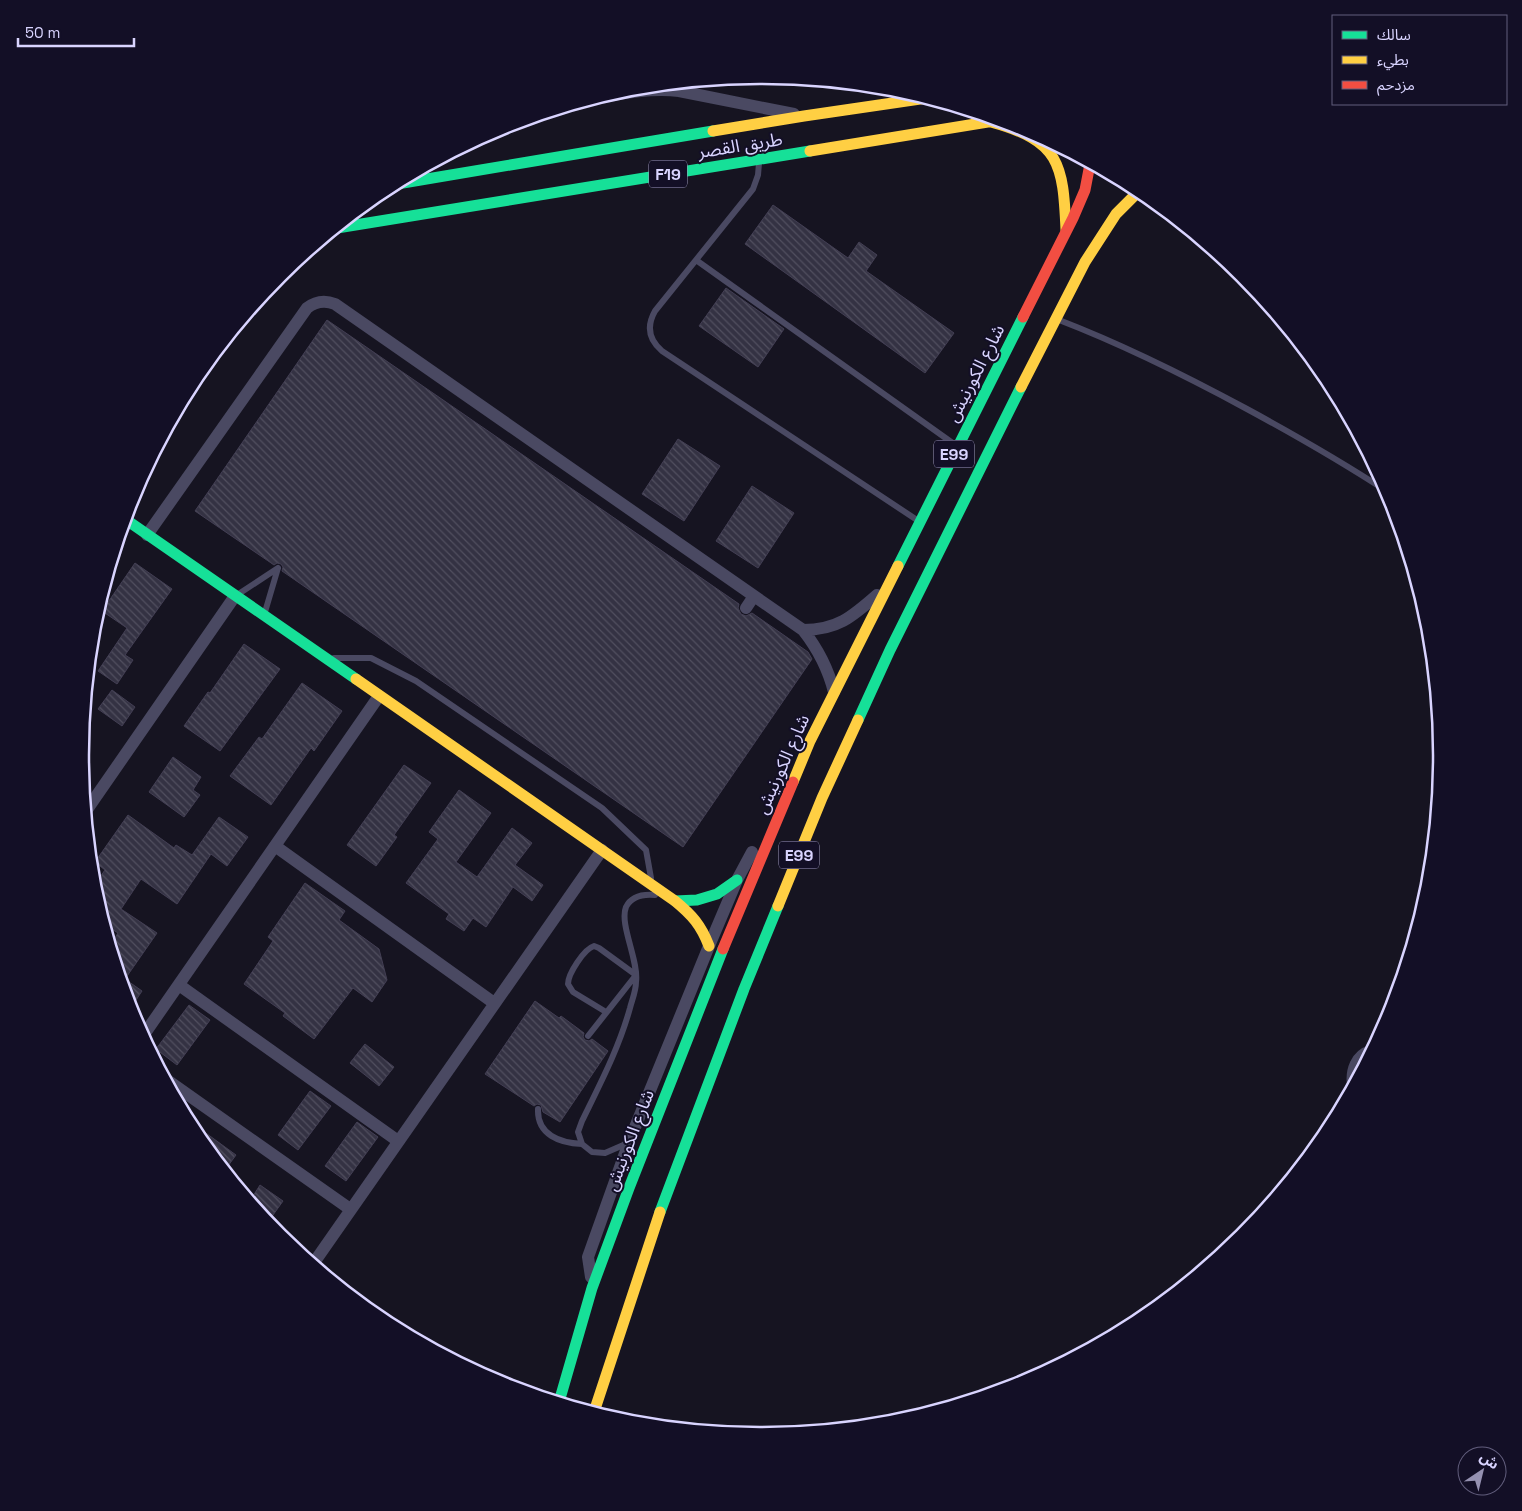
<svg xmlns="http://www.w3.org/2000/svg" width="1522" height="1511" font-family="'Space Grotesk','Noto Sans Arabic',sans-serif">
	<defs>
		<pattern id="building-back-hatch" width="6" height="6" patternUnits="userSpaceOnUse" patternTransform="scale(1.25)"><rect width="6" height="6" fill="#343243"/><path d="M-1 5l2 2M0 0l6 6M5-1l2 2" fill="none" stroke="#514f5f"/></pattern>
	</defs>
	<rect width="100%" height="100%" fill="#161421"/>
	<path fill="url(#building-back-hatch)" stroke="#433f54" d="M773 205 848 258 859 242 877 255 866 271 954 333 925 373 745 244Z
		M726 288 784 329 758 367 699 326Z
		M327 320 739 604 738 608 741 614 746 616 752 613 808 652 812 659 683 847 282 571 283 567 281 564 277 563 274 565 195 511Z
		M678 439 720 466 684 521 642 494Z
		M752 486 794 513 758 568 716 541Z
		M135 563 172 589 125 655 133 660 117 684 98 671 127 628 102 611Z
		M244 644 280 669 220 751 184 726 208 692 210 693Z
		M302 683 342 711 314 751 311 748 271 805 230 776 259 737 262 739Z
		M112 690 135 707 122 726 98 709Z
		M173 757 201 777 193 790 200 795 184 817 149 792Z
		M404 765 431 783 394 835 397 837 376 866 347 845Z
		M459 790 491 813 456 862 477 877 512 828 532 843 515 865 543 885 532 901 513 887 486 927 473 918 464 931 446 919 449 914 406 883 438 839 429 832Z
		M128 815 174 848 176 845 192 855 219 817 248 837 227 866 211 854 177 904 141 879 121 909 157 933 125 979 142 991 130 1009 111 944 118 933 104 924 93 887 105 870 95 862Z
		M305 883 345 911 339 920 379 949 387 980 372 1002 353 988 314 1039 283 1016 285 1013 244 984 273 941 268 937Z
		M535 1001 559 1018 561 1016 584 1033 583 1037 585 1040 589 1041 592 1039 608 1051 560 1122 543 1112 541 1105 537 1104 534 1106 485 1074Z
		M189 1005 210 1020 177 1065 156 1049Z
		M365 1044 394 1067 379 1086 350 1063Z
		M310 1091 331 1106 298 1150 278 1135Z
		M357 1122 378 1137 346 1181 325 1166Z
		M192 1123 236 1155 225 1170 195 1133 190 1125Z
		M260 1185 283 1201 268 1222 250 1201Z"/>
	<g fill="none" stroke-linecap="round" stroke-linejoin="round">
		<path stroke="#4a4962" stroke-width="6" d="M759 163 758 175 753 189 655 311C646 327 649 340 662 351L917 520
			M696 260 954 444
			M1059 320C1124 345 1186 376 1247 409 1295 435 1342 462 1388 492
			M237 595 278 568
			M265 612 278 568
			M334 658H371L416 681 602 808 646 850 651 878
			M588 1036 636 975 599 948 594 946C584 949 568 974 568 984L573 992 606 1012
			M538 1109C537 1135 560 1143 582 1144
			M628 1143 605 1153 592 1152 582 1144 578 1132 582 1121C600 1084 619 1048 630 1008 632 1000 636 991 636 982 639 961 619 924 626 907 632 895 644 894 655 895"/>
		<path stroke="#4a4962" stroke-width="12" d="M596 98C624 93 651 88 679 91L794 114
			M147 535 307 308C316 301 325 300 335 304L803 630C818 649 828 668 834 692
			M746 608 754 596
			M803 630C837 630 852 617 877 595
			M86 811 235 596
			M275 846 494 1003
			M179 985 398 1141
			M143 1036 379 696
			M167 1080 350 1209
			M1353 1085C1351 1071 1356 1055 1371 1051
			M313 1264 602 850
			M591 1277 588 1257 629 1142 709 946 737 880 752 852"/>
		<path stroke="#16e098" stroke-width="11" d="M391 185 713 131
			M337 228 810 151
			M125 519 356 679
			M898 566 1023 317
			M858 720 890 650 1021 387
			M675 901 697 900 717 894 737 880
			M660 1212 744 989 778 906
			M559 1402 592 1288 629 1188 723 949"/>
		<path stroke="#ffcf43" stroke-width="11" d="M991 122C1060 141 1063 163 1066 230
			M713 131 804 116 927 98
			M810 151 1000 120
			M1021 387 1085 262 1116 214 1140 190
			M356 679 675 901C692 915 701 925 709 946
			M793 782 810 741 898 566
			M778 906 822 798 858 720
			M594 1412 660 1212"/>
		<path stroke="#f24e42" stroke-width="11" d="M1023 317 1073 218 1085 190 1090 164
			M723 949 793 782"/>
	</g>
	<g text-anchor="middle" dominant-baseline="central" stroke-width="4" stroke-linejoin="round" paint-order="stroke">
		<g fill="#130f26" stroke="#9e99be" stroke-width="1">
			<rect x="649" y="160.5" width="38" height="27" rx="4"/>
			<rect x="934" y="440.5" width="40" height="27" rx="4"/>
			<rect x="779" y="841.5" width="40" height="27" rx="4"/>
		</g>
		<g font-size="16" font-weight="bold" fill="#d9d4ff">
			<text x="668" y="174">F19</text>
			<text x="954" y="454">E99</text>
			<text x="799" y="855">E99</text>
		</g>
		<g font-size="18" fill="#d9d4ff" stroke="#130f26">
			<text transform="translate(740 145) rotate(-9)">طريق القصر</text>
			<text transform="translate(975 373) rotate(-63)">شارع الكورنيش</text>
			<text transform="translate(782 764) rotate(-66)">شارع الكورنيش</text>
			<text transform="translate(629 1140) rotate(-69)">شارع الكورنيش</text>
		</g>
	</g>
	<path d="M0 0H1522V1511H0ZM760 84H762A671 671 0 0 1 1433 755V756A671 671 0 0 1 762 1427H760A671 671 0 0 1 89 756V755A671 671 0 0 1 760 84Z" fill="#130f26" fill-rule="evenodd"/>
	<path fill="none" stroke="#d9d4ff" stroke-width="2.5" d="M760 84H762A671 671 0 0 1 1433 755V756A671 671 0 0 1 762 1427H760A671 671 0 0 1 89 756V755A671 671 0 0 1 760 84Z"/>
	<rect x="1332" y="15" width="175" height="90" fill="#130f26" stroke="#625e7d"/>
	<rect x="1342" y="31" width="25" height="8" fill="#16e098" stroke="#625e7d"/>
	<text x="1377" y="40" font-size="15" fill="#d9d4ff">سالك</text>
	<rect x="1342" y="56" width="25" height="8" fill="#ffcf43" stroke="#625e7d"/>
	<text x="1377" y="65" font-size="15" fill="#d9d4ff">بطيء</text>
	<rect x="1342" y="81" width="25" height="8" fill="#f24e42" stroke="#625e7d"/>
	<text x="1377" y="90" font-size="15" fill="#d9d4ff">مزدحم</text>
	<g transform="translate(1482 1471) rotate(35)"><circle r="24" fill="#130f26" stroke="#625e7d"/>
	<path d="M0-4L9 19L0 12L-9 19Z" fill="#9591b1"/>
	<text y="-8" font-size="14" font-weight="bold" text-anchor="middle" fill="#d9d4ff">ش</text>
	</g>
	<path d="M18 38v8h116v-8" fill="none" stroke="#d9d4ff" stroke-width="2.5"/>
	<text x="25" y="38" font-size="15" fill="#d9d4ff" stroke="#130f26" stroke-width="4" paint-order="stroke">50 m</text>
</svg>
